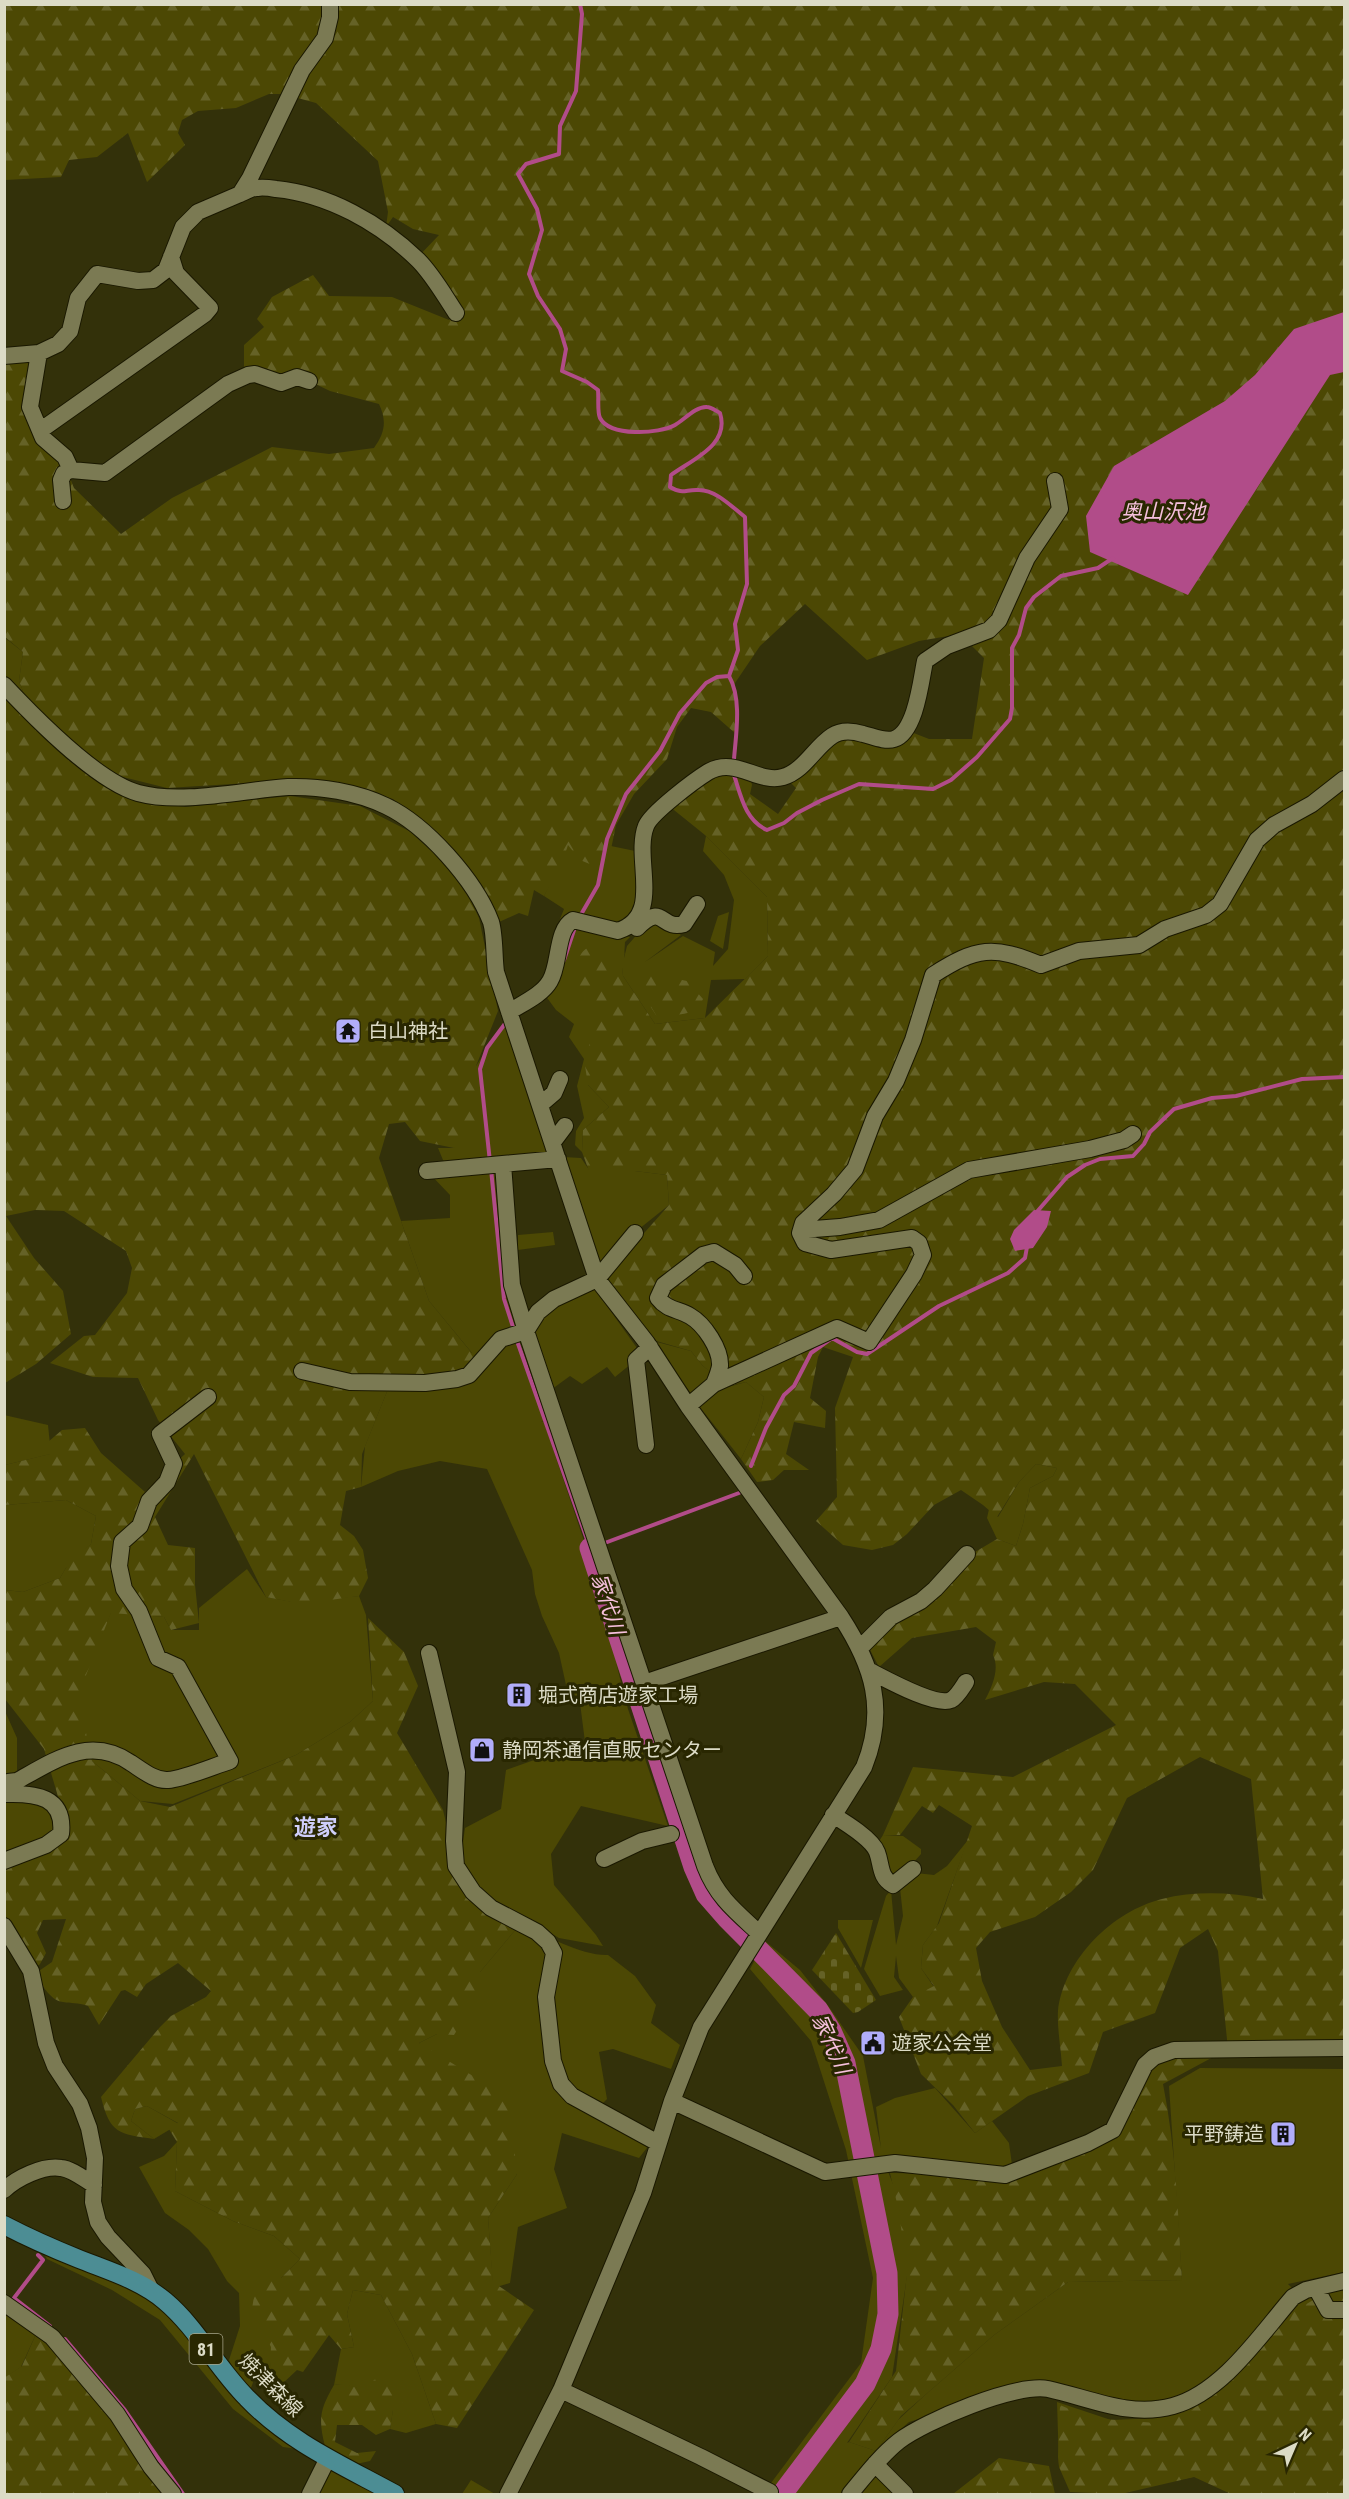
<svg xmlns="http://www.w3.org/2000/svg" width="1349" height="2499" font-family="'Roboto Condensed','Noto Sans JP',sans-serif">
	<defs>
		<pattern id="forest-firs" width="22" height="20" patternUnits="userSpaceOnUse" patternTransform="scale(1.5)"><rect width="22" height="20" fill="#4c4804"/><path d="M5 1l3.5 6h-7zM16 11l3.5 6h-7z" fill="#656227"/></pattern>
		<pattern id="cemetery-stones" width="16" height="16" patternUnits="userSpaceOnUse" patternTransform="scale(1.5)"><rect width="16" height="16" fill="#4c4804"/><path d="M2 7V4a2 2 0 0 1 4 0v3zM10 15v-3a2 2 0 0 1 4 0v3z" fill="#656227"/></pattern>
	</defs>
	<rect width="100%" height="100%" fill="#33310a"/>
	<path fill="#4c4804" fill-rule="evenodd" d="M4 637 23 652 19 681 28 704 5 680Z
		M706 836 767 897 768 956 745 979 711 980 705 1018 655 1024 623 976 622 968 588 1085 609 1107 583 1130 582 1152 575 1145 576 1131 584 1118 577 1086 584 1059 569 1037 574 1024 556 1010 545 995 556 929 564 909 544 896 568 844 609 853 611 846 640 852 643 877 626 928 581 922 630 937 625 942 624 958 627 946 654 915 681 935 645 962 683 936 715 952 713 966 728 949 734 900 724 875 703 851Z
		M729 912 723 949 710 941 718 916Z
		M505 1022 550 1155 505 1161 525 1331 558 1300 594 1288 642 1355 615 1377 607 1367 582 1384 570 1376 548 1392 711 1887 752 1928 738 1941 700 1895 682 1857 616 1663 628 1709 668 1826 581 1806 551 1854 554 1885 596 1935 603 1946 559 1938 486 1895 459 1871 465 1828 501 1809 506 1770 554 1753 556 1755 585 1742 580 1703 566 1685 559 1653 542 1616 535 1594 532 1570 487 1469 440 1461 398 1471 361 1487 365 1446 388 1389 472 1353 429 1301 401 1221 450 1218V1195L427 1171 450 1168 443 1160 438 1148H454L476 1066ZM502 1290 586 1533 587 1550 544 1422 541 1421H545L503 1301Z
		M563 1157 581 1158 590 1171H635L667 1175 669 1205 639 1229 603 1268Z
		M553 1232 555 1245 518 1250V1235Z
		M653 1341 691 1351 703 1366 715 1375 692 1395Z
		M746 1382 764 1397 758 1422 741 1459 696 1402 723 1383 728 1387Z
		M4 1415 48 1425 51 1454 5 1465Z
		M1036 1464 1057 1468 1053 1476 1030 1488 1023 1524 1016 1546 997 1539 987 1518 989 1509 998 1517 1019 1482Z
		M66 1500 96 1516 91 1544 66 1568 60 1578 23 1592 5 1590V1505Z
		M247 1569 266 1597 293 1602 359 1596 366 1615 373 1701 350 1722 296 1755 173 1804 140 1801 92 1761 76 1696 111 1612 164 1617 171 1630H199V1608Z
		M4 1709 17 1738V1781L4 1788Z
		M5 1789 43 1798 61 1834 5 1861Z
		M883 1835 903 1836 921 1849V1854L897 1881 876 1846Z
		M968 1840 937 1926 923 1945 921 1968 936 1990 913 1997 899 1978 896 1956 894 1977 903 1990 880 1996 864 1969 886 1896 891 1890 896 1945 903 1916 900 1888 916 1873 934 1875 947 1866Z
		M838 1920H873L861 1968 838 1928Z
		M521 1923C544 1935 582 1956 608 1955L635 1976 656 2005 651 2023 680 2045 671 2069 613 2049 599 2052 607 2099 597 2109 653 2140 639 2158 562 2133 554 2169 567 2208 518 2227 510 2283 493 2288 488 2218 517 2174 419 2043 437 2034 480 1972Z
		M765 1941 800 1970 829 2007 863 2056 881 2148 876 2107 895 2098 935 2088 975 2133 992 2121 1009 2143 1013 2172 885 2164 899 2199 909 2263 892 2377 847 2443 849 2442 876 2451 898 2420 925 2395 994 2335 1068 2282 1182 2280 1169 2086 1200 2068 1344 2069V2272L1288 2284 1295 2291 1293 2297 1344 2282 1198 2476 1115 2493 1070 2492 1059 2467 1057 2402 1111 2420 1157 2418 1210 2393 1154 2407 1025 2386 909 2422 876 2451 845 2494H768L771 2483 861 2363 873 2278 846 2150 811 2041 750 1969Z
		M147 2106 179 2124 154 2139 131 2121 135 2109Z
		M177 2142 175 2191 233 2221 274 2236 300 2259 281 2278 270 2370 256 2374 251 2388 236 2376 229 2360 240 2326 239 2293 227 2281 208 2249 189 2230 165 2213 139 2167 164 2156Z
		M41 2249 130 2285 160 2305 297 2449 283 2447 233 2409 160 2320 112 2290 47 2259Z
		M353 2290 381 2295 412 2354 436 2424 406 2433 390 2429 393 2409C375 2397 357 2383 334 2385L341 2349 354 2347 347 2314Z
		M4 2310 36 2334 21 2367 5 2378Z
		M328 2465 383 2494H316Z
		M871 2469 901 2494H851Z
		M471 2480 495 2494H462Z"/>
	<path fill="url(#forest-firs)" fill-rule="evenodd" d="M5 5H1344V2048L1228 2049 1163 2084C1176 2149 1178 2215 1182 2280L1068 2282 994 2335 901 2416 876 2451 849 2442 896 2371 907 2273 899 2212 890 2173 1005 2175 1117 2124 1141 2073 1174 2050 1228 2049 1218 1951 1208 1929 1180 1948 1155 2013 1103 2032 1089 2073 1028 2096 975 2133 953 2105 921 2074 899 2017 913 1997 934 1986 921 1968 923 1945 939 1923 972 1826 939 1805 933 1813 922 1806 900 1835H883L913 1767 1013 1777 1116 1725 1075 1684 1044 1682 985 1700C992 1687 1000 1669 993 1655L996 1642 976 1627 912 1638 879 1667 866 1642 970 1555 997 1539 1016 1546 1023 1524 1030 1488 1053 1476 1057 1468 1036 1464 1019 1482 997 1517 983 1505 961 1490 934 1505 907 1534 893 1545 872 1550 843 1545 816 1521 837 1497 835 1408 853 1357 823 1347 818 1357 810 1398 826 1411 825 1428 794 1422 786 1454 809 1470H784L773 1480 757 1482 741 1459 758 1422 764 1397 746 1382 728 1386 703 1366 691 1351 653 1340 618 1297 606 1276 669 1205 667 1175 635 1171H589L582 1152 583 1130 609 1107 588 1085 584 1059 604 1006 598 1010C592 1006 583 1002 580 995 570 978 575 947 596 945L604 950 612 986 625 951 622 966 623 976 655 1024 705 1018 768 956 767 897 705 835 669 806 714 773 749 774 752 785 750 794 778 814 796 788 786 778 843 732H911L929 739H972L984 658 960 634 919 641 867 660 805 604 760 646 735 683 736 734 711 712 691 708 677 727 667 759 634 794 616 825 610 854 597 867 580 860 568 845 562 863 544 896 534 890 528 916 519 913 499 922 447 844 393 799 315 779 167 788 115 775 93 759 49 720 28 704 19 681 23 652 5 637V359L32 358 25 402 63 461 74 488 121 534 172 498 272 447 329 454 374 448C385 433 387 421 379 404L330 391 301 377 278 382 244 367V345L264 327 257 319 272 297 313 275 329 296 392 297 449 320 456 312 418 257 439 235 413 229 393 217 386 227 388 212 378 161 316 103 283 94H269L236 108 198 111 182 120 178 133 185 145 147 182 128 133 97 157 69 160 61 177 5 180ZM1200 1757 1251 1779 1263 1899C1230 1892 1195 1891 1162 1899 1113 1911 1064 1959 1058 2011 1057 2028 1061 2049 1062 2066L1030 2070 1002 2027 982 1981 976 1948 990 1932 1035 1917 1071 1892 1093 1870 1127 1798Z
		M4 694 145 802 186 807 290 796 360 806 409 831 459 876 479 918 498 1011 476 1066 478 1130 454 1148 420 1141 405 1122 389 1124 379 1158 429 1301 480 1363 457 1379H334L293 1369 306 1377 388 1389 362 1454 361 1487 346 1491 340 1525 354 1536 363 1550 368 1578 359 1596 301 1604 266 1597 194 1454 155 1517 168 1545 195 1548V1585L199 1623 171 1630 164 1617 111 1613 78 1695 92 1761 140 1801 170 1807 296 1755 350 1722 373 1701 368 1618 404 1652 418 1686 397 1733 443 1810 456 1866 521 1923 480 1972 482 1990 454 2035 437 2034 419 2043 509 2098 517 2174 488 2218 493 2282 534 2310 457 2428 436 2424 412 2354 381 2295 353 2290 347 2314 354 2347 341 2349 329 2335 303 2372 297 2370 282 2384 270 2370 271 2347 252 2309 256 2284 281 2278 300 2259 274 2236 233 2221 175 2191 177 2142 169 2129 178 2123 147 2106 135 2109 131 2121 154 2139C119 2134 110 2134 101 2097L160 2027 171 2016 206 1997 211 1991 178 1963 146 1984 137 1997 125 1990 121 1991 99 2025 88 2006C77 2002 72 2004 63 2002 49 2000 42 1984 36 1973L52 1962 66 1919 43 1920 37 1933 46 1953 40 1964 30 1973 5 1920V1862L67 1827 44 1749 5 1699V1590L23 1592 60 1578 70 1561 91 1544 96 1516 66 1500 5 1505V1465L50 1454 48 1442 62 1430 85 1428 101 1453 145 1492 185 1454 158 1420 138 1378 93 1377 50 1363 84 1336 95 1335 127 1293 132 1268 126 1251 64 1211 35 1210 6 1216 34 1258 63 1291 71 1334 36 1364 5 1383Z
		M642 972 687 981 703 999C696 1018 675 1013 658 1018L631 977Z
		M1344 2281V2494H1231L1194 2477 1121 2494 1072 2492 1059 2467 1058 2457 1060 2405 1090 2418 1156 2423 1191 2411 1235 2370 1274 2324Z
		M36 2334 75 2372 168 2494H5L4 2378 22 2366Z
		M381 2375 403 2402 393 2410 390 2429 376 2435 362 2425H337L335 2442 357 2453 376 2451 370 2461 356 2464 325 2446C318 2419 320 2409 334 2385L345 2384 362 2389Z
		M999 2458 1049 2466 1055 2494H953Z"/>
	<path fill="url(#cemetery-stones)" d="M836 1933 876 2000 858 2012 853 2013 812 1970Z"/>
	<path fill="#b14c89" d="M1344 312V372L1330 375 1188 595 1090 552 1086 516 1114 466 1225 401 1255 375 1294 329Z
		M1034 1210 1051 1211 1047 1227 1033 1248 1015 1251 1010 1239 1014 1230Z"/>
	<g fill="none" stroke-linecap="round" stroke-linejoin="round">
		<path stroke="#b14c89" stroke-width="4" d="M580 4 582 14 576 91 560 126 559 154 526 164 518 174 537 209 542 230 529 274 538 296 560 329 566 349 562 371 587 382 598 390C599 398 597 412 600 418 610 437 659 434 675 425 684 420 696 406 707 407 711 407 716 411 720 413 730 445 693 459 671 475L670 487C684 495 685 489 699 490 716 490 732 507 745 517L747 584 735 624 738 650 729 676C742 699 736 734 734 759
			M734 775C741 796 745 820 767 830L784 823 797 813 822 800 859 784 933 789 951 780 977 757 1010 719 1012 708V648L1019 635 1026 608 1034 597 1061 576 1098 568 1113 558
			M579 918 598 885 607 839 626 794 660 751 680 713 706 683 717 677 729 676
			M564 960 575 927
			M490 1162 480 1069 487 1048 507 1021
			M491 1169 504 1299 514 1330
			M1035 1214 1067 1177 1085 1165 1100 1159 1133 1156 1144 1144 1150 1132 1174 1109 1212 1098 1236 1096 1302 1079 1344 1077
			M516 1338 590 1548 593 1547
			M751 1466 766 1428 784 1395 794 1386 811 1353 832 1338 857 1352 867 1354 939 1306 1008 1273 1025 1258 1027 1247
			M602 1544 739 1493
			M38 2255 43 2260 14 2298 50 2326
			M65 2339 124 2409 183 2494"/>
		<path stroke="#b14c89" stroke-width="21" d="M590 1548 694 1867 706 1894 727 1918 818 2010 831 2031 845 2063 887 2273 888 2314 881 2349 865 2384 782 2494"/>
		<defs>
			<path id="minor" d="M240 194C245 192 251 188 257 188 263 187 270 188 276 189 328 194 380 223 418 260 433 275 444 295 456 313
				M39 353 30 407 43 438 65 457 71 470
				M4 356 39 353 58 344 70 331 78 298 97 274 138 281 153 280 166 270 183 227 198 212 240 194 250 178 302 70 325 38 330 17V4
				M41 430 205 314 210 308 176 273 171 257
				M63 501 61 480 64 473 71 470 105 473 228 384 248 375 255 374 281 383 297 377 309 381
				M4 685C35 718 96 781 138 793 182 805 243 790 288 787 320 786 357 792 386 806 426 825 475 880 491 922 495 935 494 958 496 972L597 1279 647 1343 688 1406 841 1617C873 1666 887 1710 864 1767L701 2027 672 2101 643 2193 561 2390 508 2494
				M637 928C664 901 660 931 684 924L697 904
				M509 1012C523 1003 542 995 550 981 560 965 556 929 573 920L618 931C664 916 633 859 646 826 651 813 695 780 708 772 735 756 758 784 783 777 804 771 815 747 832 736 841 730 853 731 863 734 872 736 885 742 894 739 916 732 921 680 925 661L947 646 989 630 999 620 1027 558 1060 509 1055 481
				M540 1105 554 1093 560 1079
				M553 1142 565 1126
				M503 1164 512 1285 526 1331 705 1866C717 1897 735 1911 759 1933
				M427 1171 558 1159
				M801 1230 840 1227 879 1220 969 1170 1090 1149 1124 1140 1133 1134
				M302 1371 350 1382 425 1383 457 1379 469 1375 501 1339 526 1331 538 1312 554 1299 597 1279 635 1233
				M714 1384C716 1379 719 1372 720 1366 721 1349 704 1324 690 1316 678 1309 667 1310 658 1298L664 1285 703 1255 714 1252 735 1265 744 1276
				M688 1406 714 1384 837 1328 869 1342 914 1274 923 1255 919 1243 912 1238 831 1250 805 1243 800 1233 803 1223 834 1194 855 1169 875 1116 896 1081 913 1040 933 975C977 947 993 945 1041 965L1079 951 1139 945 1165 929 1206 915 1220 904 1257 840 1274 825 1312 804 1344 779
				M646 1445 636 1360 650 1347
				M861 1647 891 1617 921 1601 935 1589 967 1554
				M429 1653 457 1772 454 1841 456 1866 473 1892 491 1908 537 1932 548 1942 554 1953 546 1997 553 2061 561 2084 572 2096 658 2143
				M868 1670C884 1678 935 1707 951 1700 957 1697 962 1688 966 1682
				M644 1683 841 1617
				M4 1787 8 1782 17 1781C55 1760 90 1735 131 1763 142 1770 155 1781 168 1780 184 1779 214 1766 230 1761L178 1667 158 1658 139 1611 124 1589 119 1566 122 1542 140 1526 149 1501 167 1482 174 1464 160 1434 208 1397
				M4 1791 6 1794C37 1793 65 1797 61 1834L46 1845 4 1861
				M833 1815C846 1823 872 1839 877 1852 882 1865 879 1877 893 1885L913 1869
				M604 1859 642 1841 671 1834
				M4 1926 31 1971 46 2043 55 2066 80 2104 89 2128 95 2158 93 2202 98 2222 108 2237 143 2274 151 2290
				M672 2101 825 2172 895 2163 1005 2175 1088 2143 1113 2130 1145 2065 1154 2057 1174 2050 1344 2048
				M4 2190C17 2178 43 2165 61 2168 72 2169 84 2179 94 2185
				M1316 2288 1328 2310H1344
				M4 2303 52 2337 117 2414 151 2467 173 2494
				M561 2390 701 2457 770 2492
				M875 2464 905 2494
				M310 2494 328 2458
				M850 2494C865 2476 880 2456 899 2441 925 2421 1016 2383 1048 2389 1090 2398 1129 2418 1173 2406 1223 2392 1260 2335 1293 2297L1306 2290 1344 2281"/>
			<path id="major" d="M4 2225C29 2238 54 2249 79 2259 109 2271 140 2280 165 2301 197 2328 217 2368 247 2398 289 2442 342 2465 395 2494"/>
		</defs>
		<use href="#minor" stroke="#1a1800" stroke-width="18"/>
		<use href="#major" stroke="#1a1800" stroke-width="20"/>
		<use href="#minor" stroke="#7b7a53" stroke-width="16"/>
		<use href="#major" stroke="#4c8d94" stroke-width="18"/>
	</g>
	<defs>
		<symbol id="temple-square" viewBox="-11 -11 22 22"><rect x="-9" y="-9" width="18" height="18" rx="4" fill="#b1adfa" stroke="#292701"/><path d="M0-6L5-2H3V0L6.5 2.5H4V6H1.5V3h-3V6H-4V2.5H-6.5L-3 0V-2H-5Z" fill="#111"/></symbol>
		<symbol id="building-square" viewBox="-11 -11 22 22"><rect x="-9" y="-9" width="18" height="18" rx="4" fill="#b1adfa" stroke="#292701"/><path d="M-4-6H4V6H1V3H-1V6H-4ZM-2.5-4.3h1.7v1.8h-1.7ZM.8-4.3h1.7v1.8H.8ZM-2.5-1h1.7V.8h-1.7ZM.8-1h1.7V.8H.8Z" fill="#111"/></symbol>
		<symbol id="shop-square" viewBox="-11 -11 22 22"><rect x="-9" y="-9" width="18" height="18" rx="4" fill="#b1adfa" stroke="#292701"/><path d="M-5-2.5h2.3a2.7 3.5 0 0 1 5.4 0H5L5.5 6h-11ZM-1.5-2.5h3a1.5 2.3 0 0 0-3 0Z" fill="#111"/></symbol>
		<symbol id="civic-square" viewBox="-11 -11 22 22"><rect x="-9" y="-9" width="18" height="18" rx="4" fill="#b1adfa" stroke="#292701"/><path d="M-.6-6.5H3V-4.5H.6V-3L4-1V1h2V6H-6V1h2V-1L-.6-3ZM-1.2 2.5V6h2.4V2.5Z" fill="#111"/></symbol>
	</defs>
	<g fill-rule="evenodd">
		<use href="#temple-square" x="333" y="1016" width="30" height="30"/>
		<use href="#building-square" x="504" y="1680" width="30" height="30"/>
		<use href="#shop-square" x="467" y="1735" width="30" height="30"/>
		<use href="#civic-square" x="858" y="2028" width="30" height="30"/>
		<use href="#building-square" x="1268" y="2119" width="30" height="30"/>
	</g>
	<g text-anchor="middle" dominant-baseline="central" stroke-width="6" stroke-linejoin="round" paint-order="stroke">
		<rect fill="#292701" stroke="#a6a58b" stroke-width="1.5" x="189.5" y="2334" width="33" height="30" rx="4.5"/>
		<g font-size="18" font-weight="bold" fill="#dcdbc6">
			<text x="206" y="2349">81</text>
		</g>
		<g font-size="20" fill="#dcdbc6" stroke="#292701" text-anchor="start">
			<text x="368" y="1031">白山神社</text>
			<text x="538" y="1695">堀式商店遊家工場</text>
			<text x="502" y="1750">静岡茶通信直販センター</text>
			<text x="892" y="2043">遊家公会堂</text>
			<text x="1264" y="2134" text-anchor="end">平野鋳造</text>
		</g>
		<g font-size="20" fill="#dcdbc6" stroke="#292701">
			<text transform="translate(271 2385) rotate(45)">焼津森線</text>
		</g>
		<g font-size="21" font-style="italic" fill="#f6c0dd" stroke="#292701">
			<text x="1163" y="512">奥山沢池</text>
			<text transform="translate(608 1604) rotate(72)">家代川</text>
			<text transform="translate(831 2044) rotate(66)">家代川</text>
		</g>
		<g font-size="22" font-weight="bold" fill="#cfcefa" stroke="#292701">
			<text x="316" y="1827">遊家</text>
		</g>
	</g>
	<rect width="1349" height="2499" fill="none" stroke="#dcdbc6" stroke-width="12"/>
	<g transform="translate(1295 2445) rotate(44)" stroke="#292701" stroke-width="4.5" paint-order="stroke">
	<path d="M0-4.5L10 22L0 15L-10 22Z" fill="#dcdbc6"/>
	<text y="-9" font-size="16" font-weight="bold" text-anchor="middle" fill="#dcdbc6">N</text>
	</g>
</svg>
